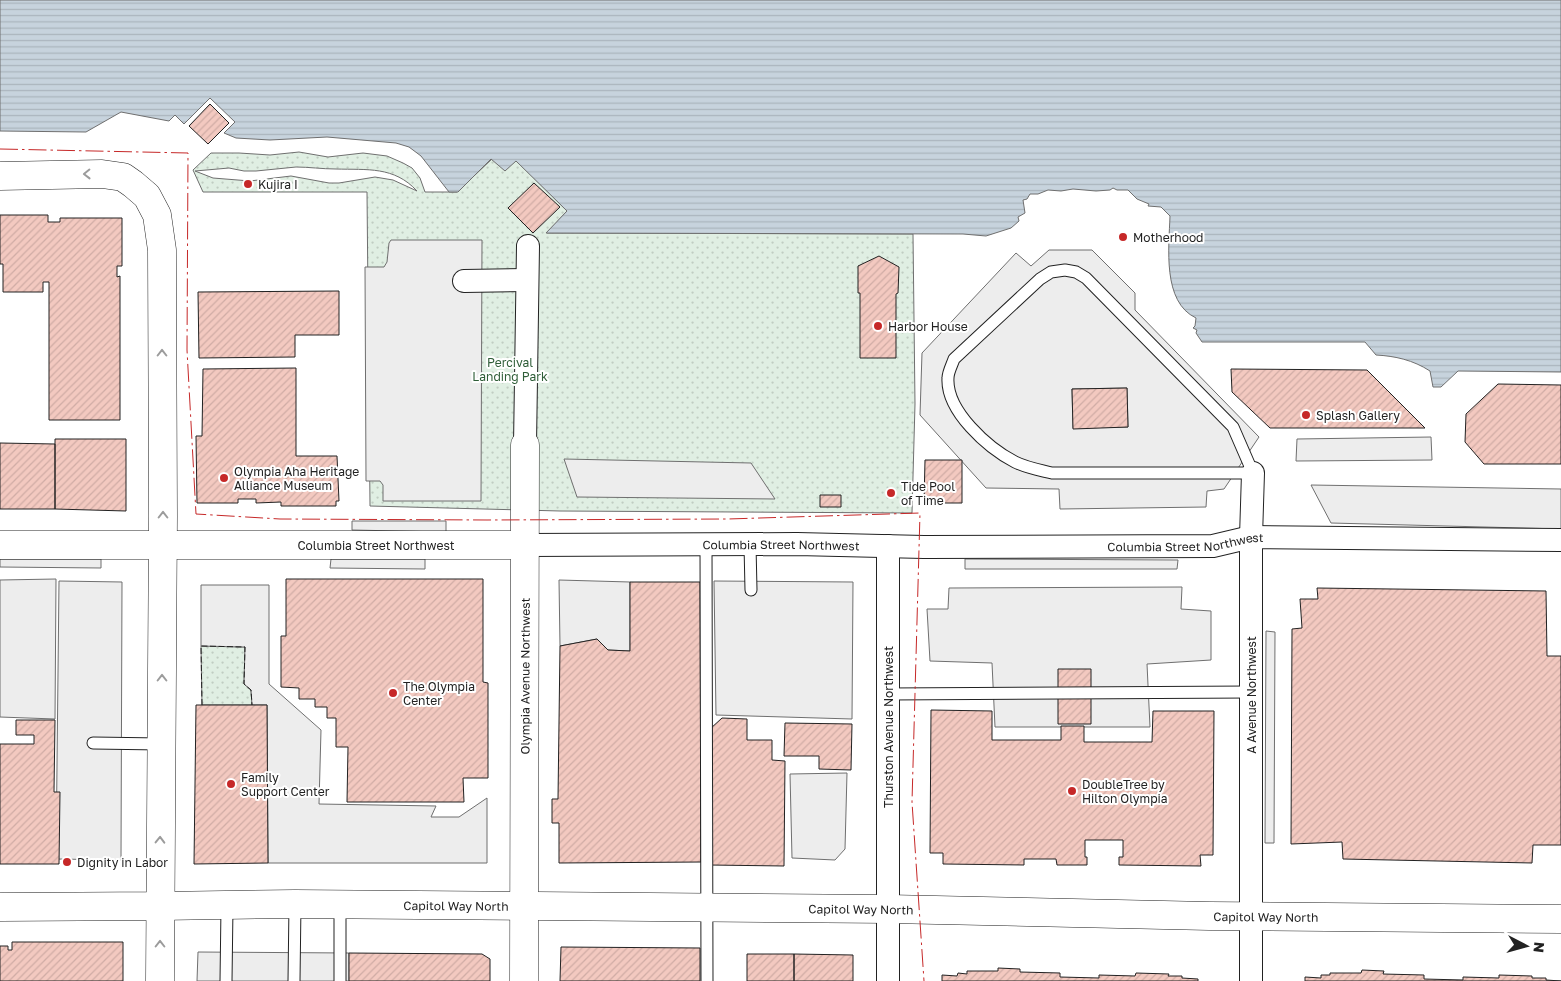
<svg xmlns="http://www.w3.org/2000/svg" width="1561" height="981" font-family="'Golos Text',sans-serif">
	<defs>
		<pattern id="park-dots" width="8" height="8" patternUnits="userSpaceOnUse" patternTransform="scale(1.25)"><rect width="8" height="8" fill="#e0efe3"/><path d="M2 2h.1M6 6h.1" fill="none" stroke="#c0cdc2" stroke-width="1.8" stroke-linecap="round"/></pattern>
		<pattern id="water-rules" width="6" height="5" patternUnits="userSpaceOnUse" patternTransform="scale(1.25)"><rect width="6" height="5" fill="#c7d3dd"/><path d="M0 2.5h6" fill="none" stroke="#abb5bd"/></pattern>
		<pattern id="building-hatch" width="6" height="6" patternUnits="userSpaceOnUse" patternTransform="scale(1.25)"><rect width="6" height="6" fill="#f3c9c0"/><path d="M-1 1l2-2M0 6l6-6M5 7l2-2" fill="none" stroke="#d0aca5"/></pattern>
	</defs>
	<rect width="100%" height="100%" fill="#fff"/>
	<path fill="url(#park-dots)" stroke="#6f6f6f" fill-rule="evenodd" d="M299 152 328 157 363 153 387 156 403 163 412 168 420 178 425 192H457L492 159 516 160 567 211 547 233 913 234 915 404 912 513 560 511 370 506 367 192H203L193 170 211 153H239L270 155ZM296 167C309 167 322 169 336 169 367 170 394 166 417 191L393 180 375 177 339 183H329L291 176 250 181 213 178 195 171 229 168 244 171H256Z
		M201 646 245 647 244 684 251 690 252 705H202Z"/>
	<path fill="#ededed" stroke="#6f6f6f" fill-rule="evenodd" d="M391 240H482L481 501H383V485L380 481H366L365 267H384L387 262 389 243Z
		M1049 250H1092L1135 293V310L1259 437 1224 489 1207 491 1206 507 1060 509 1059 489 986 488 920 415 922 353 1016 253 1031 266ZM1127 388 1128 427 1073 428 1072 389Z
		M1431 437 1432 460 1296 461 1297 439Z
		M564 459 751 463 775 499 577 497Z
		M1311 485 1561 489V529L1331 523Z
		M352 521H446V532L352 530Z
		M0 559H101V568L0 567Z
		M331 559H425V569L330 568Z
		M965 559 1178 560 1177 569H965Z
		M56 579 55 719 0 717V580Z
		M559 580 630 582V651L608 650 597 639 560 646Z
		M59 581 122 582 121 860 56 859Z
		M714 581 853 582 852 719 716 715Z
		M201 585H269V684L321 730 319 804 436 806 431 817H459L487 798V863H268L267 705H252L251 690 244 684 245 647 201 646Z
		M1182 587 1181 609 1211 611V660L1147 664 1150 727H995L992 663 930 661 927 609H948L949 588Z
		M1266 631 1275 632 1274 843H1265Z
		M847 773 845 849 835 860 792 858 790 774Z
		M198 952 349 953V981H197Z"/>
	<path fill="url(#water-rules)" stroke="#6f6f6f" d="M0 0H1561V372L1458 371 1441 387H1433L1430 371C1413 360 1395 356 1376 355L1365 342H1202L1196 333 1197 330 1193 328 1195 326 1196 318C1162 302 1169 247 1170 216L1161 207 1148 206 1149 204 1137 199 1128 190H1117L1113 188 1110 190 1096 191 1073 189 1061 191 1048 190 1038 194H1030L1027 199 1023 200 1025 213 1018 217 1019 221 1011 228 986 236 963 234 546 233 567 211 516 161 505 171 491 159 458 192H449L421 156 409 147 396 143 327 137 270 140 236 138 224 133 235 122 210 98 184 124 175 115 169 121 121 112 86 132 0 131Z"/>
	<path fill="url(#building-hatch)" stroke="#222" d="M210 104 229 123 208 144 189 126Z
		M534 183 560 207 533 233 508 208Z
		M0 215H48V222H60V218H122V266H117V277L120 276V420H49V282H43V292H3V264H0Z
		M879 256 899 267 898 293 896 294V358H860V293H858V266Z
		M339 291V335H295V357L199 358 198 292Z
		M296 368V456H337L339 501H336V506H281V502L256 503V499H238V503H197L196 436H202L203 369Z
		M1231 369 1367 370 1425 428H1270L1232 392Z
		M1498 384 1561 385V464H1484L1465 442 1466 414Z
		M1127 388 1128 427 1073 429 1072 389Z
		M55 439H126V511L55 509Z
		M0 443 55 444V509H0Z
		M925 460H962V503H924Z
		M820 495H841V507H820Z
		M286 579H483V682L488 683V778H463L464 802H347L348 747H336V718H327V707H315V699H299V688L281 687V636H286Z
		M630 582H700L701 862 559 863V823H552V799H558L560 646 597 639 608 650 630 651Z
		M1317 588 1546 591 1547 656H1561V845H1533L1532 863 1343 859 1342 842 1291 844 1292 629 1302 628 1300 599H1318Z
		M1058 669H1091V724H1058Z
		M196 705H267L268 863 194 864Z
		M931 710 992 711V740H1061V726H1084V742H1152L1153 711H1214L1213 855H1200L1201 866 1119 865V857H1123V840H1085V857H1087V865H1057L1056 859H1024V865L943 864V853H930Z
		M722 718 747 719V740H772V760L785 761 784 866 709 865 710 729Z
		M16 720H55L54 792H60L59 864H0V744H34V735H16Z
		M785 723 852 724 851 770 819 769V756H784Z
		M12 942H123V981H0V946H8V950H12Z
		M561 947 700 948V981H560Z
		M349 953 482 954 490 959V981H349Z
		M747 954H794V981H747Z
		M794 954 853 955V981H794Z
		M998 968 1020 969V972L1060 973V977L1099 978V975L1135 976 1136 973 1169 974 1168 976H1182V978L1198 979V981H942V975L957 976 958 973 967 974V971H998Z
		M1362 970 1384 971 1383 974 1424 975V979L1463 980V977L1499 978V975L1532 976V978H1546V980L1561 981H1305V977L1321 978V975H1330V973H1361Z"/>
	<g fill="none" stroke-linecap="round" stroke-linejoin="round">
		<defs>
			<path id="lane" d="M1065 270 1076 272 1086 278 1233 427 1253 473H1052C1040 470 1027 468 1015 462 988 448 946 411 948 378 948 372 952 365 954 359L1040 279 1051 272Z
				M706 545 707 981
				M750 545 751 590
				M888 694 1251 692
				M93 743 161 744
				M340 905V981
				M226 981 227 907
				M294 981 295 904"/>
			<g id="street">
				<path d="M464 281 527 280"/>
				<path d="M525 445 528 246"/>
				<path id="s1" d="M525 545 797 544 924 547 1213 546 1251 537 1561 540"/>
				<path d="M888 981V546"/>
				<path d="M1251 981V537L1253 473"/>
			</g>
			<g id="secondary">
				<path id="s2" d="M0 545H525"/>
				<path id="s3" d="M160 906 295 904 889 909 1209 916 1561 919"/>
				<path id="s4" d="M524 981 525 445"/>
			</g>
			<path id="primary" d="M0 176 102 174 123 177 133 184 147 196 157 215 162 250 163 516 160 981
				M0 907 160 906"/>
		</defs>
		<use href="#lane" stroke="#222" stroke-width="13"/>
		<use href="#street" stroke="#222" stroke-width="24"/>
		<use href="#secondary" stroke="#222" stroke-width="29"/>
		<use href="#primary" stroke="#222" stroke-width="29"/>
		<use href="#lane" stroke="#fff" stroke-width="11"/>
		<use href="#street" stroke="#fff" stroke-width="22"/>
		<use href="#secondary" stroke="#fff" stroke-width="28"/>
		<use href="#primary" stroke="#fff" stroke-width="28"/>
		<path stroke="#222" stroke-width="1" stroke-dasharray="6 2.5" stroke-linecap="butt" d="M202 705 201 646 245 647 244 684 251 690 252 705"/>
		<path stroke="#c62828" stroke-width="1" stroke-dasharray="18 4 2.5 4" stroke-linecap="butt" d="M0 149 188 153 187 350 196 514 280 519 487 520 728 519 920 513 912 802 924 981"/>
	</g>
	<defs><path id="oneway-chevron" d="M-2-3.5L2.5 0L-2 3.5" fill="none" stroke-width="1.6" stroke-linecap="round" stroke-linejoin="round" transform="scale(1.25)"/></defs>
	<g stroke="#9c9c9c">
		<use href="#oneway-chevron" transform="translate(87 174) rotate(179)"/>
		<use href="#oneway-chevron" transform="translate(162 353) rotate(-90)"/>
		<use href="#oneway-chevron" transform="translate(163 515) rotate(-90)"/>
		<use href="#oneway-chevron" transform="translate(162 678) rotate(-90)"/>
		<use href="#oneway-chevron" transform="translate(160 840) rotate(-89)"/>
		<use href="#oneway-chevron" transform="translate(160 944) rotate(-90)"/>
	</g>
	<g fill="#c62828" stroke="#fff" stroke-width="2">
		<circle cx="248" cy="184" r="5"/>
		<circle cx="1123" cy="237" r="5"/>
		<circle cx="878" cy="326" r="5"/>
		<circle cx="1306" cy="415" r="5"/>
		<circle cx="224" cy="478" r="5"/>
		<circle cx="891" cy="493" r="5"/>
		<circle cx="393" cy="693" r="5"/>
		<circle cx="231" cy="784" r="5"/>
		<circle cx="1072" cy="791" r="5"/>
		<circle cx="67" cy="862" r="5"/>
	</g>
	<g text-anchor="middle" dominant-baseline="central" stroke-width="4" stroke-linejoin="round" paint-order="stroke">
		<g font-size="12" fill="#222" stroke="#fff" text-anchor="start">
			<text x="258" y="184">Kujira I</text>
			<text x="1133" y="237">Motherhood</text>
			<text x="888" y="326">Harbor House</text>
			<text x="1316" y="415">Splash Gallery</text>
			<text x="234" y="471">Olympia Aha Heritage<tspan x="234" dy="14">Alliance Museum</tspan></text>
			<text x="901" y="486">Tide Pool<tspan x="901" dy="14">of Time</tspan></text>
			<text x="403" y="686">The Olympia<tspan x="403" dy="14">Center</tspan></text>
			<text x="241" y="777">Family<tspan x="241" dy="14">Support Center</tspan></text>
			<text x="1082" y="784">DoubleTree by<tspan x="1082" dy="14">Hilton Olympia</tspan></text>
			<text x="77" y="862">Dignity in Labor</text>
		</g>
		<g font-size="12" fill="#2f5e38" stroke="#fff">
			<text x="510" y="362">Percival<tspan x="510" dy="14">Landing Park</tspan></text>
		</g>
		<g font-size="12" fill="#222" stroke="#fff">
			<text stroke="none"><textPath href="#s1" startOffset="661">Columbia Street Northwest</textPath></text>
			<text stroke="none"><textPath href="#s2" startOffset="376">Columbia Street Northwest</textPath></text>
			<text stroke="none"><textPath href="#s1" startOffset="256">Columbia Street Northwest</textPath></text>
			<text stroke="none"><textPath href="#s4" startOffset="305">Olympia Avenue Northwest</textPath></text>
			<text transform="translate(1251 695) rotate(-90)">A Avenue Northwest</text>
			<text transform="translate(888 727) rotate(-90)">Thurston Avenue Northwest</text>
			<text stroke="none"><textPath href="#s3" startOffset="296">Capitol Way North</textPath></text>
			<text stroke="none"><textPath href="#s3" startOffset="701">Capitol Way North</textPath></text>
			<text stroke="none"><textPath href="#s3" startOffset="1106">Capitol Way North</textPath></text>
		</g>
	</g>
	<g transform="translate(1526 946) rotate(96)" stroke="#ffffff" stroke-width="4" paint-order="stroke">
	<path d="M0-4L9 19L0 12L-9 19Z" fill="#222222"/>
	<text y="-8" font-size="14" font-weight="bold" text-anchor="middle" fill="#222222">N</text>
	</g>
</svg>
